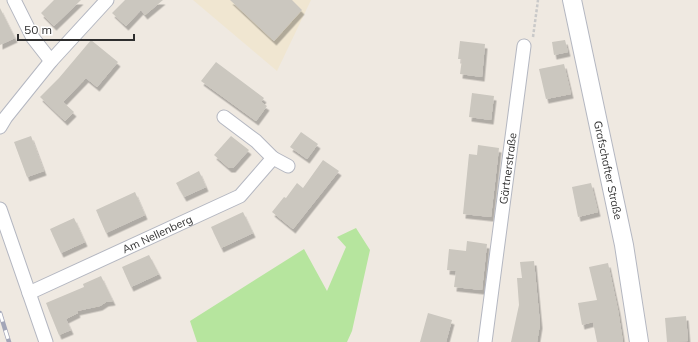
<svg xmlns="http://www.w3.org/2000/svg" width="698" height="342" font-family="Mulish,sans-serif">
	<defs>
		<filter id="shadow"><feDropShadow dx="2.5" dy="4.5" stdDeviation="0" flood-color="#0004"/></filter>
	</defs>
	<rect width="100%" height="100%" fill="#efe9e1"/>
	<path fill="#f0e6d1" d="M193 0H311L277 71Z"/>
	<path fill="#b6e59e" d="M356 228 370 250 352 331 347 342H197L190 321 304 249 327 291 346 247 337 237Z"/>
	<path fill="#cbc7bf" filter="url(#shadow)" d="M54 0H81L54 26 41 13Z
		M125 0H163L145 15 141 10 126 26 112 13Z
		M230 0H292L302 10 274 41Z
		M0 8 15 38 0 45Z
		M91 40 118 62 97 87 86 78 63 102 74 112 65 121 40 97 59 78Z
		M565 40 568 52 554 55 552 42Z
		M460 41 485 44 482 77 460 74 462 59H458Z
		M216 62 264 98 261 102 267 106 256 121 201 81Z
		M564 64 571 94 546 99 539 69Z
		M472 93 494 96 491 120 469 117Z
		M301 132 318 144 307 159 290 147Z
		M31 136 44 171 27 177 14 142Z
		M231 136 249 150 233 168H229L214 155Z
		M478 145 499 148 491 217 463 214 469 154 477 155Z
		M323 160 339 171 293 229 272 212 284 197 286 198 297 183 303 188Z
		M199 171 206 187 184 197 176 183Z
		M591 183 598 212 578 217 572 187Z
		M135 192 145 215 106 233 96 210Z
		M243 212 253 233 221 248 211 227Z
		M74 218 85 242 61 253 50 229Z
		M467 241 487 244 482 290 454 287 456 271 447 270 449 249 466 251Z
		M149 255 159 274 131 287 122 267Z
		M534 261 540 324 537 342H511L519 305 517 278H522L520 262Z
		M608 263 618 310 623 342H597L593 322 582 325 578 303 597 300 589 267Z
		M101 276 113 301 106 302 100 306 77 311 78 313 66 319 71 330 59 335 46 303 84 287 83 284Z
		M428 313 452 320 446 342H420Z
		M686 316 688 341 667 342 665 318Z"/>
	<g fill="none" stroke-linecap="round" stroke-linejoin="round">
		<defs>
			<g id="minor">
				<path d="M14 0 33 38 51 61"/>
				<path d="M224 117 256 141 273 158"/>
				<path d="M0 127 6 117 51 61 107 0"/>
				<path d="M0 209 46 342"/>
				<path id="s1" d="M29 293 240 196 273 158 288 166"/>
				<path id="s2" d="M485 342 524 46"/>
			</g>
			<g id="secondary">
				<path id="s3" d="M572 0 624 245 639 342"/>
			</g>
		</defs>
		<use href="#minor" stroke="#b4b7c1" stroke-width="15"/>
		<use href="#secondary" stroke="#b4b7c1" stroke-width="20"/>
		<path stroke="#c9c9c9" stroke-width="2.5" stroke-dasharray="3 2" stroke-linecap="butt" d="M533 37 538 0"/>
		<use href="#minor" stroke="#fff" stroke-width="13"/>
		<use href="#secondary" stroke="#fff" stroke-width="18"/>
		<defs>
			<path id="rail" d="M0 313 9 342"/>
		</defs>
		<use href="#rail" stroke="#a3a6b8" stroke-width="4.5"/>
		<use href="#rail" stroke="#fff" stroke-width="3" stroke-dasharray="9" stroke-linecap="butt"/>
	</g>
	<g text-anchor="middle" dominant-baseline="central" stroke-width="3" stroke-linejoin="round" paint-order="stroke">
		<g font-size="11" fill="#2e2e2e" stroke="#fff">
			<text stroke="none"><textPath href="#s2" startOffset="175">Gärtnerstraße</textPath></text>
			<text stroke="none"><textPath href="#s3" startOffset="174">Grafschafter Straße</textPath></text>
			<text stroke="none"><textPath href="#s1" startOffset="141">Am Nellenberg</textPath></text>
		</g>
	</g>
	<path d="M18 34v6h116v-6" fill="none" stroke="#2e2e2e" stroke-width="2"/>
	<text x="24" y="34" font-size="12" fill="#2e2e2e" stroke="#ffffff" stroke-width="3" paint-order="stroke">50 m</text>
</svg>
